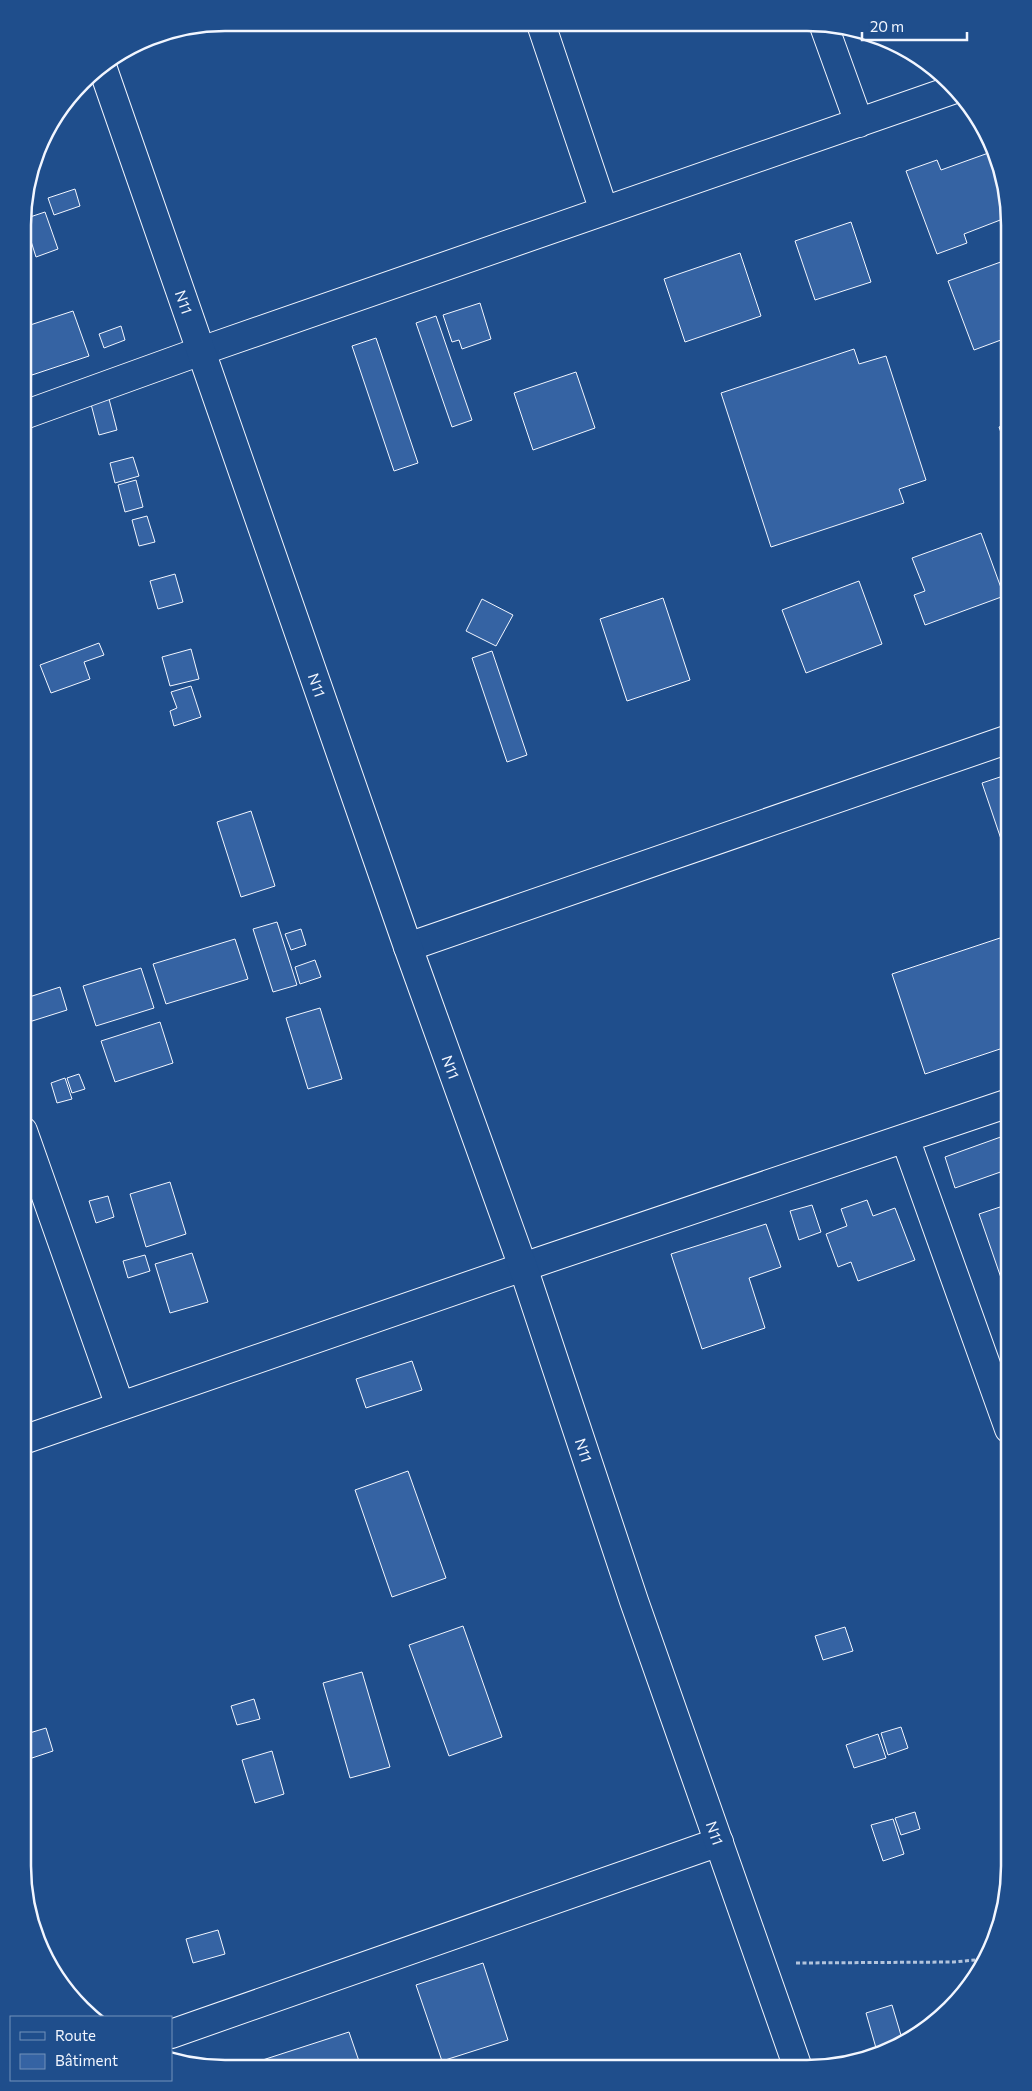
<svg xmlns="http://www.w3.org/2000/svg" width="1032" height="2091" font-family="Commissioner,sans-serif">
	<rect width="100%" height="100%" fill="#1f4e8c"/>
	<path fill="#3563a3" stroke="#f2f6ff" d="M994 151 999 160 1008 217 964 234 967 243 937 254 906 171 937 160 941 170Z
		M75 189 80 206 54 215 48 198Z
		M45 212 58 249 36 257 24 219Z
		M851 222 871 282 815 300 795 241Z
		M740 253 761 316 685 342 664 279Z
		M1009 259V337L974 350 948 281Z
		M480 303 491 339 462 349 459 340 452 342 443 315Z
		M73 311 89 356 32 375 24 352V327Z
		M436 316 472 420 452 427 416 323Z
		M121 326 125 340 104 348 99 334Z
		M376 338 418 463 394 471 352 346Z
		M854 349 859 364 886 356 926 480 899 489 904 503 771 547 721 393Z
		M576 372 595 428 533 450 514 393Z
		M109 399 117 430 99 435 91 404Z
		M1009 423V455L999 427Z
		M133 457 139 476 115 483 110 463Z
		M136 480 143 507 125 512 118 485Z
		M147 516 155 542 139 546 132 520Z
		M981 533 1004 596 925 625 914 595 925 591 912 558Z
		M175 574 183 602 158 609 150 581Z
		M859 581 882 644 806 673 782 610Z
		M663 598 690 680 627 701 600 619Z
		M482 599 513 615 496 646 466 631Z
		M99 643 104 655 84 662 90 679 51 693 40 665Z
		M191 649 199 679 170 686 162 657Z
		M492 651 527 755 507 762 472 658Z
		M191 686 201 717 174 726 170 711 177 708 171 692Z
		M1009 774V839L1002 842 982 783Z
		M251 811 275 886 241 897 217 822Z
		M277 922 297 985 273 992 253 929Z
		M301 929 306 945 291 950 285 934Z
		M1009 935V1046L925 1074 892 974Z
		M235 939 248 979 166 1004 153 964Z
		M315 960 321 977 300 984 295 967Z
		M141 968 154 1008 96 1026 83 986Z
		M60 987 67 1010 29 1022 23 999Z
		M320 1008 342 1079 308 1089 286 1018Z
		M160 1022 173 1063 115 1082 101 1041Z
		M79 1074 85 1089 72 1093 67 1078Z
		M65 1078 72 1099 57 1103 51 1083Z
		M1009 1134V1169L955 1188 945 1157Z
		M170 1182 186 1234 146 1247 130 1194Z
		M108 1196 114 1217 96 1223 89 1201Z
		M867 1200 873 1216 895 1208 915 1260 858 1281 851 1262 838 1267 826 1234 847 1226 841 1209Z
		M1009 1204V1301L979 1214Z
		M812 1205 821 1232 799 1240 790 1211Z
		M766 1224 781 1267 749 1278 765 1328 702 1349 671 1254Z
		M192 1253 208 1302 170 1313 155 1264Z
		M145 1255 150 1271 128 1278 123 1261Z
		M412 1361 422 1390 366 1408 356 1379Z
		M408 1471 446 1578 392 1597 355 1490Z
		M463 1626 502 1737 449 1756 409 1645Z
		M845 1627 853 1651 823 1660 815 1636Z
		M362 1672 390 1767 350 1778 323 1683Z
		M254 1699 260 1719 237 1725 231 1706Z
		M901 1727 908 1748 888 1755 881 1733Z
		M46 1728 53 1751 23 1761V1735Z
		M878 1734 886 1758 854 1768 846 1745Z
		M272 1751 284 1794 255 1803 242 1760Z
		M915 1812 920 1829 901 1835 895 1818Z
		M893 1819 904 1854 883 1861 871 1825Z
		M218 1930 225 1954 193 1963 186 1939Z
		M483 1963 508 2040 442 2061 416 1985Z
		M892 2005 903 2042 878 2055 866 2013Z
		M349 2032 361 2067H241Z"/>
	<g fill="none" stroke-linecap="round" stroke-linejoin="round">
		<defs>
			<path id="minor" d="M541 24 604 211
				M824 26 859 123
				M24 415 201 351 955 89
				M408 947 1009 739
				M23 1131 120 1406
				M905 1138 1009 1429
				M23 1440 523 1267 1009 1103
				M171 2034 719 1842"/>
			<path id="major" d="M102 66 408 947 523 1267 634 1601 798 2068"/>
		</defs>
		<use href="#minor" stroke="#f2f6ff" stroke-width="30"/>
		<use href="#major" stroke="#f2f6ff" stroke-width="30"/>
		<path stroke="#b3c4dc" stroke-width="3" stroke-dasharray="4 2.5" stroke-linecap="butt" d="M796 1963 954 1962 985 1959"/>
		<use href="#minor" stroke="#1f4e8c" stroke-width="28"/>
		<use href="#major" stroke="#1f4e8c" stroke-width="28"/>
	</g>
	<g text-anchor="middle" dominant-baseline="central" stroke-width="4" stroke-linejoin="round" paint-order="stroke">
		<g font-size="15" fill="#f2f6ff" stroke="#1f4e8c">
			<text transform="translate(184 302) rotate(71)">N11</text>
			<text transform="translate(317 685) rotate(71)">N11</text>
			<text transform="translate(451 1067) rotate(70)">N11</text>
			<text transform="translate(584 1450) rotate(72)">N11</text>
			<text transform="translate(715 1833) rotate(71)">N11</text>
		</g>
	</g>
	<path d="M0 0H1032V2091H0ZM225 31H807A194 194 0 0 1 1001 225V1866A194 194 0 0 1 807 2060H225A194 194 0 0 1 31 1866V225A194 194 0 0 1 225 31Z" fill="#1f4e8c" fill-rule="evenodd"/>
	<path fill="none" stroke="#f2f6ff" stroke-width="2.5" d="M225 31H807A194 194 0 0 1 1001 225V1866A194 194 0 0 1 807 2060H225A194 194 0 0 1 31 1866V225A194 194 0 0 1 225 31Z"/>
	<rect x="10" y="2016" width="162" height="65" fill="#1f4e8c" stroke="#7391ba"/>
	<rect x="20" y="2032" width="25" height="8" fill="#1f4e8c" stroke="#7391ba"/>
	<text x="55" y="2041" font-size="15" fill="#f2f6ff">Route</text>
	<rect x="20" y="2054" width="25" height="15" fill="#3563a3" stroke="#7391ba"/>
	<text x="55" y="2066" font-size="15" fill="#f2f6ff">Bâtiment</text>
	<path d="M862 32v8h105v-8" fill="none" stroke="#f2f6ff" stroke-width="2.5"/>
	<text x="870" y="32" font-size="15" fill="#f2f6ff" stroke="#1f4e8c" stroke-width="4" paint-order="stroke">20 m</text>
</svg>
